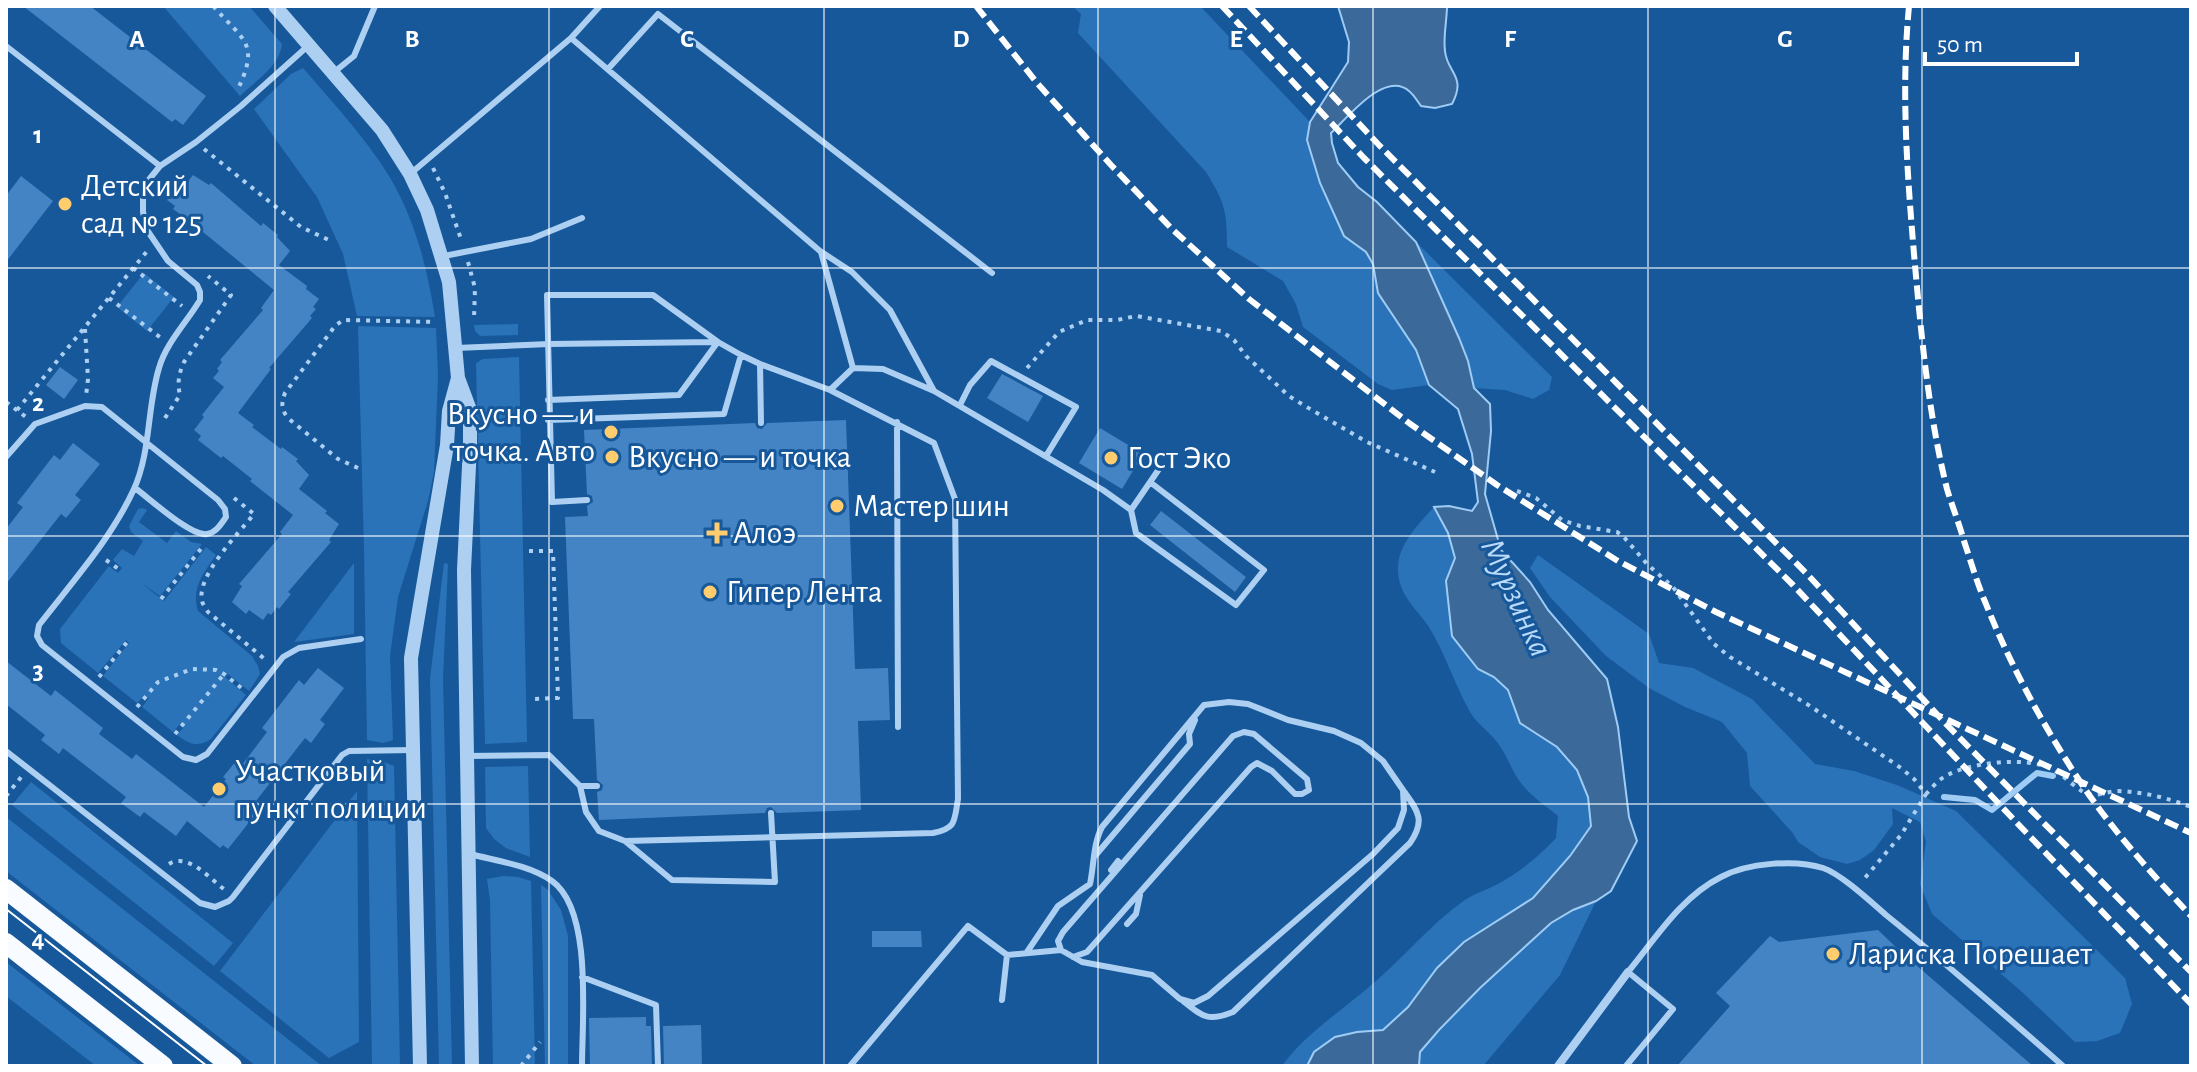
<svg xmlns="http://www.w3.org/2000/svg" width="2197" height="1072" font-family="'Alegreya Sans',sans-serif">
	<rect width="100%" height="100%" fill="#17589b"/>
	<path fill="#2a73b9" d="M163 6H249L282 44C280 66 255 81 240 96Z
		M1072 6H1200L1310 122 1307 140 1320 183 1344 236 1366 252 1373 264 1378 293 1416 350 1429 385 1392 390 1378 384 1303 327 1296 304 1283 281 1227 247C1227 211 1225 203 1206 172L1078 33 1081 14Z
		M303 68C333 103 365 137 389 176 415 219 427 267 435 317L357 316 343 254 317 197 254 109 291 74Z
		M1416 242 1552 377 1549 390 1533 399 1505 390 1474 388C1463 337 1436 290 1416 242Z
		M144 273 174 297 147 331 117 307Z
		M518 324V335L480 336 475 331 474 325Z
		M358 326 436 328 438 376 434 472 428 501 398 597 390 656 393 740 383 743 367 740 364 549Z
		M519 357 527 742 485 744 476 363 483 359Z
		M1434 507 1448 533 1455 558 1446 581 1478 669 1494 677 1508 690 1520 723 1557 747 1577 770 1588 797 1591 826 1570 856 1533 898 1464 942 1437 968 1408 1007 1383 1030 1357 1032 1314 1052 1307 1066H1282C1302 1037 1342 1010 1369 987 1402 960 1429 925 1465 900 1475 893 1487 890 1498 884 1519 873 1540 855 1556 838L1558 816C1543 804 1528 794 1518 779 1510 767 1506 753 1497 742 1488 730 1476 724 1469 710 1454 683 1445 653 1429 627 1416 608 1398 595 1398 569 1398 544 1418 525 1434 507Z
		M143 508 147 510 139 522 167 543 176 531 191 542 202 544 160 596 140 582 164 601 206 547 216 555C203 574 191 588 198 611L252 656 258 666 260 674 249 691 228 674 225 677 246 695 211 739C198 748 189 744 177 735L184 727 180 724 173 732 142 707 149 698 145 695 137 703 103 676 129 643 126 640 98 673 61 643 60 629 109 566 118 573 122 568 113 560 122 549 134 556 143 541 131 532 129 526 138 509Z
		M1538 555 1649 634 1659 663 1693 668 1752 699 1815 764 1854 771 1897 785 1956 811 2125 978 2132 1004 2120 1033 2097 1041 2075 1042 2022 992 1932 914 1920 884 1926 842 1920 822 1892 808 1893 824 1874 850 1860 860 1847 864 1820 857 1798 842 1792 832 1750 786 1747 753 1722 722 1685 707 1649 688 1606 656 1550 597 1530 568Z
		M354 563V634L294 642Z
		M444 563 448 564 443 678 452 1066H439L430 679Z
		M367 759 381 761 394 766 400 1066H372Z
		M528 766 530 857 506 848 494 839 486 828 485 767Z
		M31 782 233 943 214 966 12 805Z
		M357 791 359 1042 329 1058 220 971Z
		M6 817 322 1066H256L6 871Z
		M503 876 518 877 531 881 535 1066H493L490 900 487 879Z
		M541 885 548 890 561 910 568 936V1066H545Z
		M1596 901 1560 975 1483 1066H1419L1420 1052 1480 988 1551 923 1573 910Z
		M6 962 140 1066H96L6 996Z"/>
	<path fill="#3b6a9a" stroke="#9fccf5" stroke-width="2" d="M1338 6H1447C1447 20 1443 37 1445 51 1447 73 1467 76 1452 104L1435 108 1421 106C1418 102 1414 95 1409 91 1385 70 1348 117 1331 133L1332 143 1338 163 1358 187 1377 202 1416 242 1459 338 1468 361 1474 388 1490 404 1491 431 1485 494 1501 550 1530 582 1548 610 1607 679 1618 727 1629 817 1637 841 1611 891 1596 901 1573 910 1551 923 1480 988 1439 1030 1420 1052 1419 1066H1307L1314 1052 1335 1037 1357 1032 1383 1030 1408 1007 1437 968 1464 942 1533 898 1570 856 1591 826 1588 797 1577 770 1557 747 1520 723 1508 690 1494 677 1478 669 1452 636 1446 581 1455 558 1448 533 1434 507 1449 506 1472 511 1478 502 1472 454 1458 409 1429 385 1416 350 1378 293 1373 264 1366 252 1344 236 1320 183 1307 140 1310 122 1348 62 1349 42Z"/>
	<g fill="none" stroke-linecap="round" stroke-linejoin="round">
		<path stroke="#9fccf5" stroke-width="6" d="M1944 797 1975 800 1992 810 2037 773 2053 776"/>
	</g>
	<path fill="#4484c4" d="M23 6H90L206 96 183 125 175 119 172 122Z
		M193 175 209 185 211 183 261 226 263 223 278 235 277 237 290 251 279 265 307 286 306 289 319 299 313 307 316 309 310 316 312 318 269 368 271 369 238 413 254 425 252 427 281 449 282 447 298 459 296 461 309 475 299 489 327 511 325 513 339 524 329 540 331 542 288 592 291 594 279 609 277 607 271 615 268 613 263 620 249 610 246 614 232 602 242 586 239 584 282 534 280 532 293 515 250 481 252 479 223 456 221 458 198 440 201 436 194 430 204 417 202 415 224 387 213 378 219 371 217 369 222 362 220 360 263 310 261 308 274 290 203 232 201 234 179 216 180 214 173 209 175 206 167 200 178 186 182 189Z
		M21 176 53 201 6 262V196Z
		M60 367 78 380 64 399 46 385Z
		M1002 374 1043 396 1028 422 987 398Z
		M846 420 855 669 888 668 890 720 858 721 861 810 777 813 771 807 767 808 765 813 599 820 597 792 602 790 603 785 597 780 594 719H573L565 517 588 516 587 506 593 502 592 496 587 494 584 430 755 423 757 428 762 429 767 423Z
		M1100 428 1143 454 1122 489 1079 463Z
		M73 443 100 464 75 495 81 500 66 518 61 514 6 584V529L23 507 17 503 54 455 60 460Z
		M1161 511 1246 577 1235 592 1150 525Z
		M6 661 51 696 55 690 103 728 99 734 132 759 136 754 204 807 226 779 223 777 236 761 242 765 267 732 262 728 299 680 304 685 318 668 344 688 320 720 325 724 311 743 305 738 256 801 262 806 228 849 223 845 220 848 187 821 176 836 144 812 140 817 121 803 126 797 63 748 59 754 41 740 45 735 6 704Z
		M1878 930 1901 952 2033 1066H1677L1730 1006 1716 993 1770 936 1779 942Z
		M872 931H921L922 947H872Z
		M646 1017V1026H651L652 1066H590L589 1018Z
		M701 1025 702 1066H664L663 1026Z"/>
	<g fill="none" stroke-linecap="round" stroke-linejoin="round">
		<path stroke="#add0f2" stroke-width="4" stroke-dasharray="4 6" stroke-linecap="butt" d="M213 6C245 42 260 43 237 91
			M204 149 301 227 331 241
			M433 168 445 193 462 242
			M468 262 475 288 474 319
			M133 268 182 306
			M109 298 161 338
			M85 329 88 379 86 396
			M1027 368 1059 332 1087 320H1117L1136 316 1221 331 1234 340 1246 356 1289 396 1305 406 1367 442 1435 472
			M6 402 26 417
			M17 410 148 250
			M165 418 180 395C177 383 179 373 184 362L231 295 208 276
			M358 468 338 459 289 419C281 410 281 404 285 393L335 326 343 320 436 322
			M1517 491 1536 498 1562 520 1580 526 1617 532 1623 536 1647 564 1673 587 1714 644 1730 657 1810 706 1901 768 1914 779 1926 794 1901 835 1864 879
			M234 498 254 514C239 533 196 576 202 601 203 605 206 609 208 612L267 661
			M529 551H553L558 698 532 699
			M106 560 120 570
			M161 599 204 545
			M99 677 128 641
			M137 707 158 682 192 669 216 670 224 674 244 690
			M175 734 224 674
			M1926 794C1931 789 1937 781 1944 777 1968 762 2028 756 2052 769 2062 774 2081 793 2088 794 2097 797 2108 791 2118 791 2144 792 2168 798 2191 807
			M6 796 22 776
			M169 864C188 852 210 879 225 890
			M521 1066 540 1042"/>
		<path stroke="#add0f2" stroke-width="6" d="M571 38 820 251 852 272 890 310 934 391 1103 490 1131 510 1136 533 1236 605 1264 570 1150 482
			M309 45 241 106 196 142 160 166 143 187V212L147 230 168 261 197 285 200 292V300C187 322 166 343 159 368 147 407 151 451 134 489 111 539 73 581 39 625L37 636 42 645 183 757 196 760 207 754 283 657 299 648 361 639
			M6 46 160 166
			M608 69 658 14 992 273
			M333 73 354 56 375 6
			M410 174 571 38 600 6
			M821 252 853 368
			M444 256 531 239 582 218
			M456 348 549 344 717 342
			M760 364 761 423
			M830 390 853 368 883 369 934 391
			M548 400 679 395 717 343
			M960 405 970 385 991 361 1076 407 1046 456
			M548 420 724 414 741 355
			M897 422 898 727
			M6 457 35 424 85 406 102 407 218 500 225 509 226 517C221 524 216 533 207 534 191 537 149 498 135 488
			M587 500 552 502 547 295H653L718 342 741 355 760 364 830 390 934 443 955 499 958 799C954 821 957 828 933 833L625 841
			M1131 510 1159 469
			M6 751 200 903 215 907 229 901 233 897 342 755 349 751 413 750
			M466 756 549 755 580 786 586 812 599 831 625 841 672 880 775 882 771 813
			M580 786H597
			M470 854C497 861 529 865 552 881 593 910 582 1020 582 1066
			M1095 856 1190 744 1189 734 1195 720
			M1115 871 1111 870 1118 861
			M1127 924 1136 914 1140 895
			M1061 950 1058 941 1063 932 1233 736 1244 732 1254 734 1307 779 1309 790 1302 794H1295L1272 771 1257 763 1251 767 1087 952 1073 957
			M582 977 656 1005 658 1066
			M1002 1000 1007 955
			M1183 1001C1203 1017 1208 1022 1233 1012L1410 843C1426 820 1418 811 1403 790
			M850 1066 968 926 1007 955 1061 950 1082 962 1152 975 1180 999 1194 1003 1208 996 1373 854 1398 828 1404 810 1403 790 1383 761 1361 743 1334 731 1288 720 1248 704 1229 702 1204 705 1102 827C1093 844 1094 865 1090 884L1058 906 1027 952
			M1626 1066 1673 1009 1628 972C1656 938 1681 897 1721 877 1747 863 1795 859 1823 868 1841 874 1871 902 1886 915 1947 964 2005 1015 2063 1066"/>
		<path stroke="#add0f2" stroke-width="8" d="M1558 1066 1628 972"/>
		<path stroke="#add0f2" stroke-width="14" d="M275 6 382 130 410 174 427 210 449 282 458 378 470 410V445L464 570 472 1066
			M420 1066 411 658 447 445 449 411 458 378"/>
		<path stroke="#f8fbff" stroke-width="20" d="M6 889 232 1066
			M6 943 163 1066"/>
		<path stroke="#fff" stroke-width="2" d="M6 909 207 1066"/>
		<path stroke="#fff" stroke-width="6" stroke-dasharray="14 6" stroke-linecap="butt" d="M976 6 1037 83 1111 165 1172 229 1249 299 1409 423 1497 485 1618 561 1716 612 2191 833
			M1222 6 1364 158 1793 585 2017 823 2191 1004
			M1249 6 1378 144 1808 575 1946 724 2191 972
			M1909 6C1901 89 1907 171 1914 254 1921 332 1928 413 1947 489 1952 506 1959 523 1964 541 1971 562 1977 583 1986 604 2011 667 2045 729 2083 786 2114 832 2153 875 2191 916"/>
	</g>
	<path fill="none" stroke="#fff" stroke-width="2" stroke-opacity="0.55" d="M275 6V1066M549 6V1066M824 6V1066M1098 6V1066M1373 6V1066M1648 6V1066M1922 6V1066M6 268H2191M6 536H2191M6 804H2191"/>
	<g fill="#ffcd6e" stroke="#17589b" stroke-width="3">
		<circle cx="65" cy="204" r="8"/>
		<circle cx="611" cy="432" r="8"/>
		<circle cx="612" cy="457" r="8"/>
		<circle cx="1111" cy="458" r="8"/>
		<circle cx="837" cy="506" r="8"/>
		<path d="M713 521h8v8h8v8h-8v8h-8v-8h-8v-8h8z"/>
		<circle cx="710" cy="592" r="8"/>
		<circle cx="219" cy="789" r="8"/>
		<circle cx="1833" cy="954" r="8"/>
	</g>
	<g text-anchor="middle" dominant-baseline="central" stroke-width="6" stroke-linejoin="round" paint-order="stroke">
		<g font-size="32" fill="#fff" stroke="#17589b" text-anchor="start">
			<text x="81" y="186">Детский<tspan x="81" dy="37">сад № 125</tspan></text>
			<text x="595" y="414" text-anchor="end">Вкусно — и<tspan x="595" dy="37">точка. Авто</tspan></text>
			<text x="628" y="457">Вкусно — и точка</text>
			<text x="1127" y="458">Гост Эко</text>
			<text x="853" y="506">Мастер шин</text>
			<text x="733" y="533">Алоэ</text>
			<text x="726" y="592">Гипер Лента</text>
			<text x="235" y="771">Участковый<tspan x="235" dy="37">пункт полиции</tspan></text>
			<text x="1849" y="954">Лариска Порешает</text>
		</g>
		<g font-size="34" font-style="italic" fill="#b9daf9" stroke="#17589b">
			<text transform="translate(1516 598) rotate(65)">Мурзинка</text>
		</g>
	</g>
	<g font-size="26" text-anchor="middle" font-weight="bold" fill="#fff" stroke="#17589b" stroke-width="6" stroke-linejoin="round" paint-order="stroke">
		<text x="137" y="47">A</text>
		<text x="412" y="47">B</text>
		<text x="687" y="47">C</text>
		<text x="961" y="47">D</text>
		<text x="1236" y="47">E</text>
		<text x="1510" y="47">F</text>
		<text x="1785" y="47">G</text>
		<text x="38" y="143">1</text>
		<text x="38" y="411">2</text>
		<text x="38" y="679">3</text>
		<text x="38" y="947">4</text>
	</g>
	<rect width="2197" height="1072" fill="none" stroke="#ffffff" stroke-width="16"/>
	<path d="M1925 52v12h152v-12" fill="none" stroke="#ffffff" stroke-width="4"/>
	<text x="1937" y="52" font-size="24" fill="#ffffff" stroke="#17589b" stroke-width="6" paint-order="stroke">50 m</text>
</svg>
